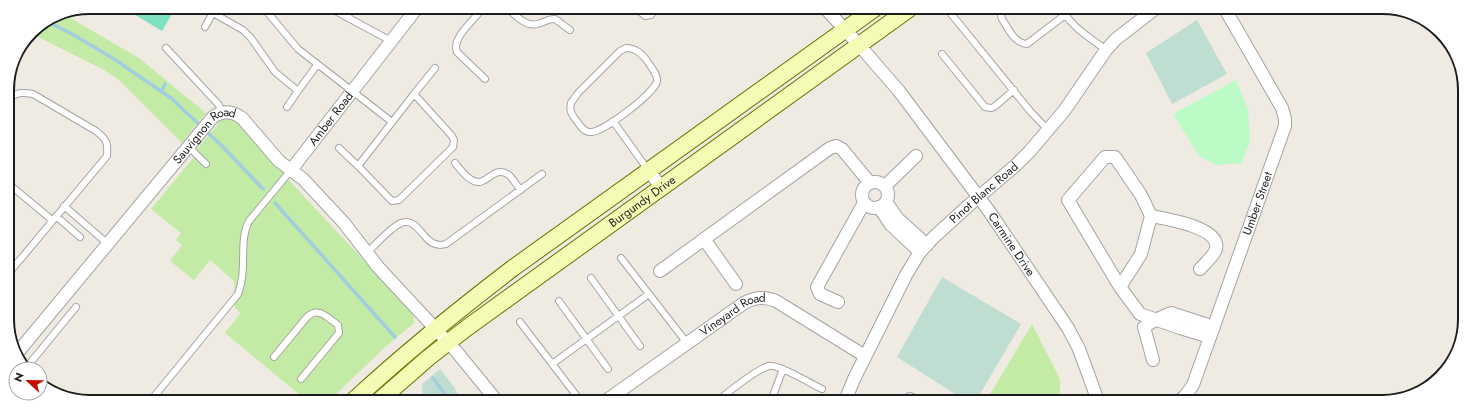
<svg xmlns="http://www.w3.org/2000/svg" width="1472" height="409" font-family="Jost,sans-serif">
	<rect width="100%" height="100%" fill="#efebe3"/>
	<path fill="#c4eba6" d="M59 13H62L139 58 206 113 182 143 119 80 104 70 30 33Z
		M228 117 237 121 298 190 413 313 414 323 383 349 330 400H306L225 333 241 313 235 308 234 281 210 260 194 280 170 261 182 245 176 240 181 233 151 209 195 156 197 149 218 124V120Z
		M1032 324 1060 379V401H986Z"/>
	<path fill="#bfddd1" d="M1197 20 1227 74 1172 104 1146 53Z
		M942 277 1021 324 976 401H966L897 357Z
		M440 369 455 388 456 392 463 396 466 400H426L423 396 422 384Z"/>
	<path fill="#bdfbc6" d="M1236 80 1248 109 1250 140 1242 163 1216 165 1199 156 1173 114Z"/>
	<path fill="#7ee1c0" d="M122 7H176L162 31Z"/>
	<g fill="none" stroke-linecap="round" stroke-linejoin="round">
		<path stroke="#a1cdde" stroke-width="3.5" d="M46 21 72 34 114 59 171 98 222 146 263 189
			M161 92 165 84
			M275 203 395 337
			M433 378 449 400"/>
		<defs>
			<path id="lane" d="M263 7 298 49 392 122
				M330 8 391 41
				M483 8C475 19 451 38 457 52L485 79
				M507 8C515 15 526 27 537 24 544 23 548 18 555 19L570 30
				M636 8 645 16 651 15 657 8
				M1003 9 1001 15 1002 19C1008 28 1014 43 1027 44L1065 15
				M1061 9C1074 29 1088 36 1106 50
				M948 10 1030 111 1048 130
				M213 13 243 30 251 38 275 72 298 91 287 107
				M346 17 354 8
				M205 27 216 7
				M166 48 219 105 221 113
				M626 48C636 48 642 54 648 62 651 68 658 74 657 81 655 93 601 134 590 132 583 132 580 125 576 120 572 115 569 111 571 103L578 93 620 51Z
				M942 54 985 107 991 108 994 107 1014 90
				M298 91 317 65
				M414 94 452 136 454 140 453 147 399 200 392 201 389 198 358 166Z
				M414 94 435 68
				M7 100C16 92 22 92 33 94L96 131C107 140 108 142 107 156L8 274
				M613 121 648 170
				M188 146 206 164
				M339 148 358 166
				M455 163C460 169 466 178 474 181 487 187 493 164 509 175 513 179 517 186 521 190
				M10 185 52 220
				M64 206 108 244
				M56 216 80 237
				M367 253C376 244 390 228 401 223 421 216 423 251 446 244L542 174
				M621 258 687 343
				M591 278 640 346
				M559 301 608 369
				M520 322 576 395
				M274 357 307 317C319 306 327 318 338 325L339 333 301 379
				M552 364 649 294
				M26 368 76 307
				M152 399 238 294C248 268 238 242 249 221L291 170
				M717 401C729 392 756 369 769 366 779 364 811 384 822 389
				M771 401 783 369"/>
			<g id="street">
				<path id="s1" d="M826 9 859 45 899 91 989 211 1068 328 1079 349 1098 401"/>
				<path id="s2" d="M291 170 417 8"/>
				<path d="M649 171 661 187"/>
				<circle cx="875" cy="195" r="13"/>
				<path d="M885 186 916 156"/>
				<path d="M886 202 898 219 927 245"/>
				<path d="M879 207 891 225 920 252"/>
				<path d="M1151 216C1166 219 1221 227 1216 249 1214 256 1205 263 1200 269"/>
				<path d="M704 239 736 284"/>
				<path d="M660 271 830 148 836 146 842 149 870 183"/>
				<path d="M1120 287 1141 254 1151 216 1141 195 1115 157H1105L1068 200 1120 287 1140 314 1180 328 1210 337"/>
				<path d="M838 302 820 294 817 287 864 203"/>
				<path id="s3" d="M18 352 213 117C223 110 232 111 242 118L279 161 303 179 344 223 378 267 456 351 496 400"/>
				<path d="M1153 360 1144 327 1155 320 1171 313 1214 327"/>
				<path id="s4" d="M607 400 744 303C755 297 765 296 776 301L865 356"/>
				<path id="s5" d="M845 401 854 379 906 275 920 252 934 237 968 206 1016 165 1030 151 1064 111 1106 50 1116 39 1155 9"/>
				<path d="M910 401V399"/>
				<path id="s6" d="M1179 401 1185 396 1193 385 1285 126V119L1282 108 1225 9"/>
			</g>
			<g id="secondary">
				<path d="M354 400C405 353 458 310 513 268L874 9"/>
				<path id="s7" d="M380 400 428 358 468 327 909 9"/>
			</g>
		</defs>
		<use href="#lane" stroke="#a4a4a4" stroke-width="8"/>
		<use href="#street" stroke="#a4a4a4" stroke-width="14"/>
		<use href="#secondary" stroke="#637701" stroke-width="18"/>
		<use href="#lane" stroke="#fff" stroke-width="6"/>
		<use href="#street" stroke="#fff" stroke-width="12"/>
		<use href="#secondary" stroke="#f3fbb4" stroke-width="16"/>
	</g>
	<g text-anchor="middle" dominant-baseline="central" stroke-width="3.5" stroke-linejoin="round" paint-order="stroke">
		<g font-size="12" fill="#1d1d1d" stroke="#fff">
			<text stroke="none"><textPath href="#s2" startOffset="65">Amber Road</textPath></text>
			<text stroke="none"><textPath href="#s3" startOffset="288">Sauvignon Road</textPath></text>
			<text stroke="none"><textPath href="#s5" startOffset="254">Pinot Blanc Road</textPath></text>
			<text stroke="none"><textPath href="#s7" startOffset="329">Burgundy Drive</textPath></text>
			<text stroke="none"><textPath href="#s6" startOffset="214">Umber Street</textPath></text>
			<text stroke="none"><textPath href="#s1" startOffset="300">Carmine Drive</textPath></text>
			<text stroke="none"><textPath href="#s4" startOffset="153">Vineyard Road</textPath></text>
		</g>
	</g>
	<path d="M0 0H1472V409H0ZM90 14H1382A76 76 0 0 1 1458 90V319A76 76 0 0 1 1382 395H90A76 76 0 0 1 14 319V90A76 76 0 0 1 90 14Z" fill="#fff" fill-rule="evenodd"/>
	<path fill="none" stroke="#1d1d1d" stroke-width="2" d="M90 14H1382A76 76 0 0 1 1458 90V319A76 76 0 0 1 1382 395H90A76 76 0 0 1 14 319V90A76 76 0 0 1 90 14Z"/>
	<g transform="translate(28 381) rotate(292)"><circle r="19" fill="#ffffff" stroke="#a5a5a5"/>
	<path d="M0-3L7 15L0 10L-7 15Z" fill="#ca0c00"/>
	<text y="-6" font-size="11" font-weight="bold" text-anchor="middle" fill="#1d1d1d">N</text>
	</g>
</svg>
